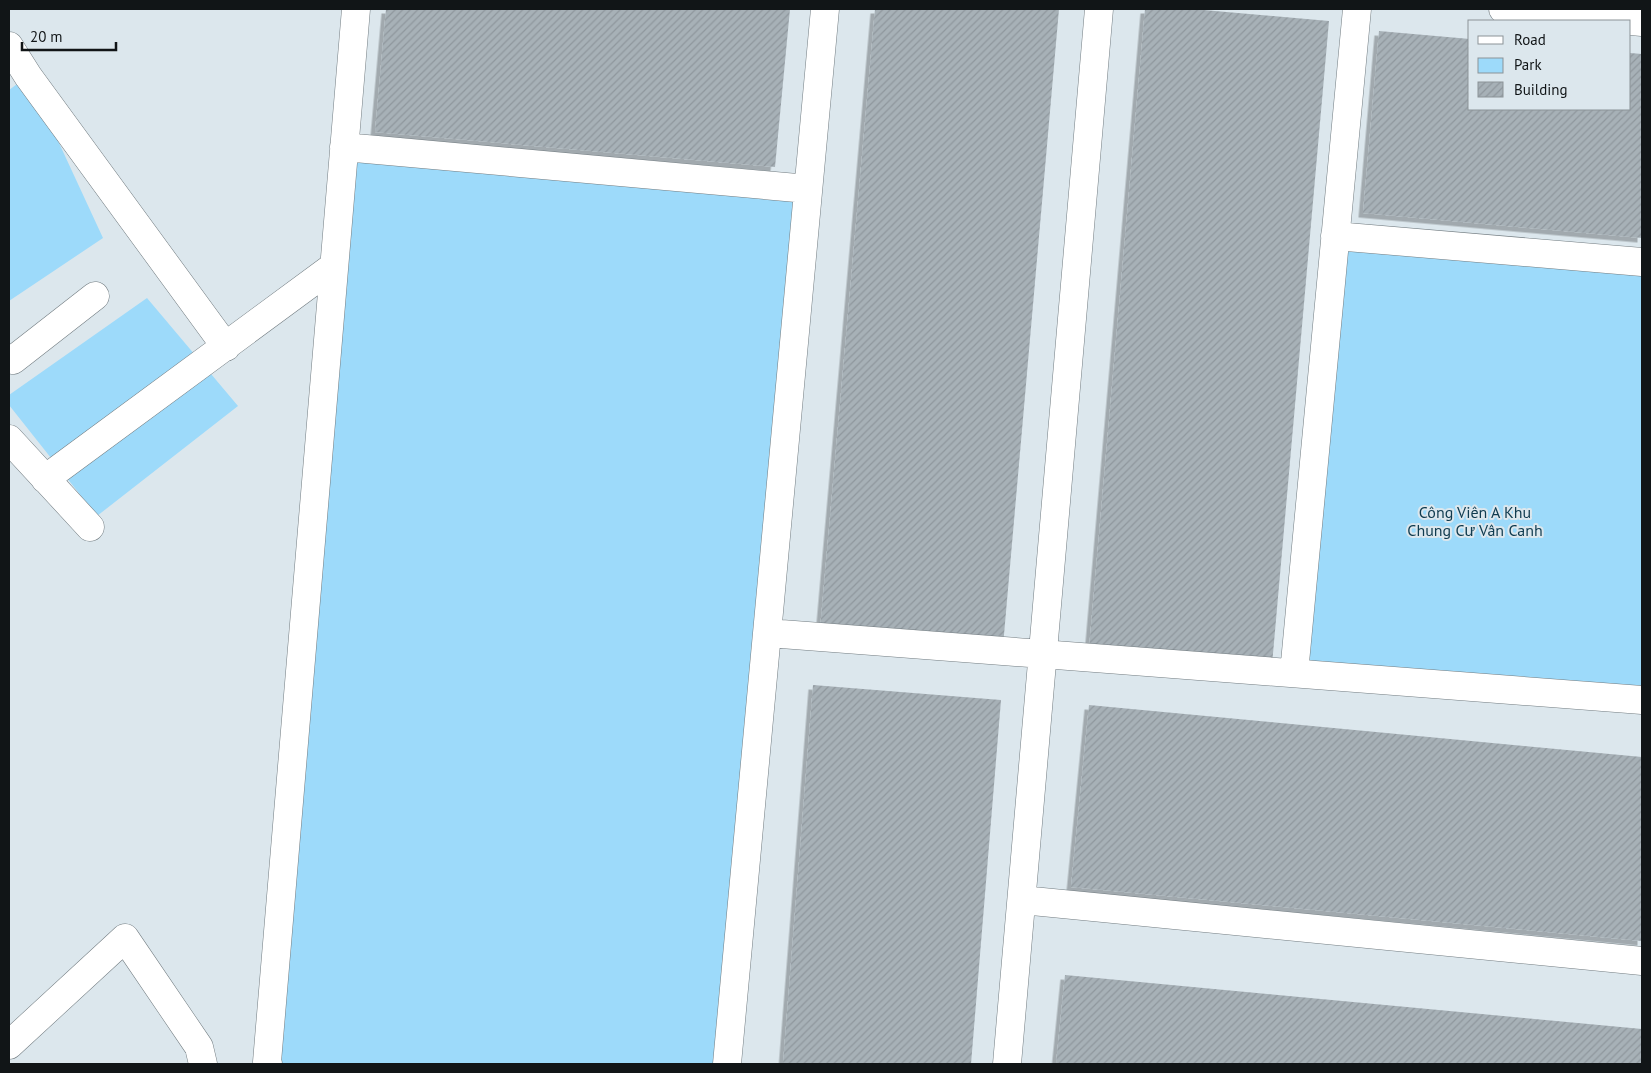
<svg xmlns="http://www.w3.org/2000/svg" width="1651" height="1073" font-family="'PT Sans',sans-serif">
	<defs>
		<pattern id="building-hatch" width="6" height="6" patternUnits="userSpaceOnUse" patternTransform="scale(1.25)"><rect width="6" height="6" fill="#a7b1b7"/><path d="M-1 1l2-2M0 6l6-6M5 7l2-2" fill="none" stroke="#8f979d"/></pattern>
		<filter id="shadow"><feDropShadow dx="-4.5" dy="4.5" stdDeviation="0" flood-color="#0004"/></filter>
	</defs>
	<rect width="100%" height="100%" fill="#dce7ed"/>
	<path fill="#9ddafa" d="M28 76 103 238 9 301V90Z
		M344 147 808 189 727 1064H268Z
		M1335 236 1642 262V704L1294 673Z
		M147 298 238 406 97 516 9 405V395Z"/>
	<path fill="url(#building-hatch)" filter="url(#shadow)" d="M386 9H790L775 167 375 132Z
		M875 9H1059L1003 646 820 630Z
		M1145 9H1192L1329 21 1272 665 1089 649Z
		M1379 31 1470 39V109H1630V53L1642 54V238L1363 213Z
		M813 685 1001 700 971 1064H783Z
		M1089 705 1642 757V941L1071 887Z
		M1065 975 1642 1029V1064H1056Z"/>
	<g fill="none" stroke-linecap="round" stroke-linejoin="round">
		<defs>
			<path id="street" d="M1503 9 1642 22
				M9 46 28 76 226 347
				M344 147 808 189
				M1335 236 1642 262
				M9 358 13 360 95 296
				M9 439 90 527
				M45 479 334 266
				M768 633 1642 700
				M1294 673 1357 9
				M1022 900 1642 961
				M9 1045 125 938 199 1047 203 1064
				M268 1064 267 1062 356 9
				M727 1064 825 9
				M1007 1064 1099 9"/>
		</defs>
		<use href="#street" stroke="#727c81" stroke-width="29"/>
		<use href="#street" stroke="#fff" stroke-width="28"/>
	</g>
	<g text-anchor="middle" dominant-baseline="central" stroke-width="4" stroke-linejoin="round" paint-order="stroke">
		<g font-size="16" fill="#0f3b4f" stroke="#dce7ed">
			<text x="1475" y="512">Công Viên A Khu<tspan x="1475" dy="18">Chung Cư Vân Canh</tspan></text>
		</g>
	</g>
	<rect width="1651" height="1073" fill="none" stroke="#111517" stroke-width="20"/>
	<rect x="1468" y="20" width="162" height="90" fill="#dce7ed" stroke="#8b9397"/>
	<rect x="1478" y="36" width="25" height="8" fill="#ffffff" stroke="#8b9397"/>
	<text x="1514" y="45" font-size="15" fill="#111517">Road</text>
	<rect x="1478" y="58" width="25" height="15" fill="#9ddafa" stroke="#8b9397"/>
	<text x="1514" y="70" font-size="15" fill="#111517">Park</text>
	<rect x="1478" y="82" width="25" height="15" fill="url(#building-hatch)" stroke="#8b9397"/>
	<text x="1514" y="95" font-size="15" fill="#111517">Building</text>
	<path d="M22 42v8h94v-8" fill="none" stroke="#111517" stroke-width="2.5"/>
	<text x="30" y="42" font-size="15" fill="#111517" stroke="#dce7ed" stroke-width="4" paint-order="stroke">20 m</text>
</svg>
